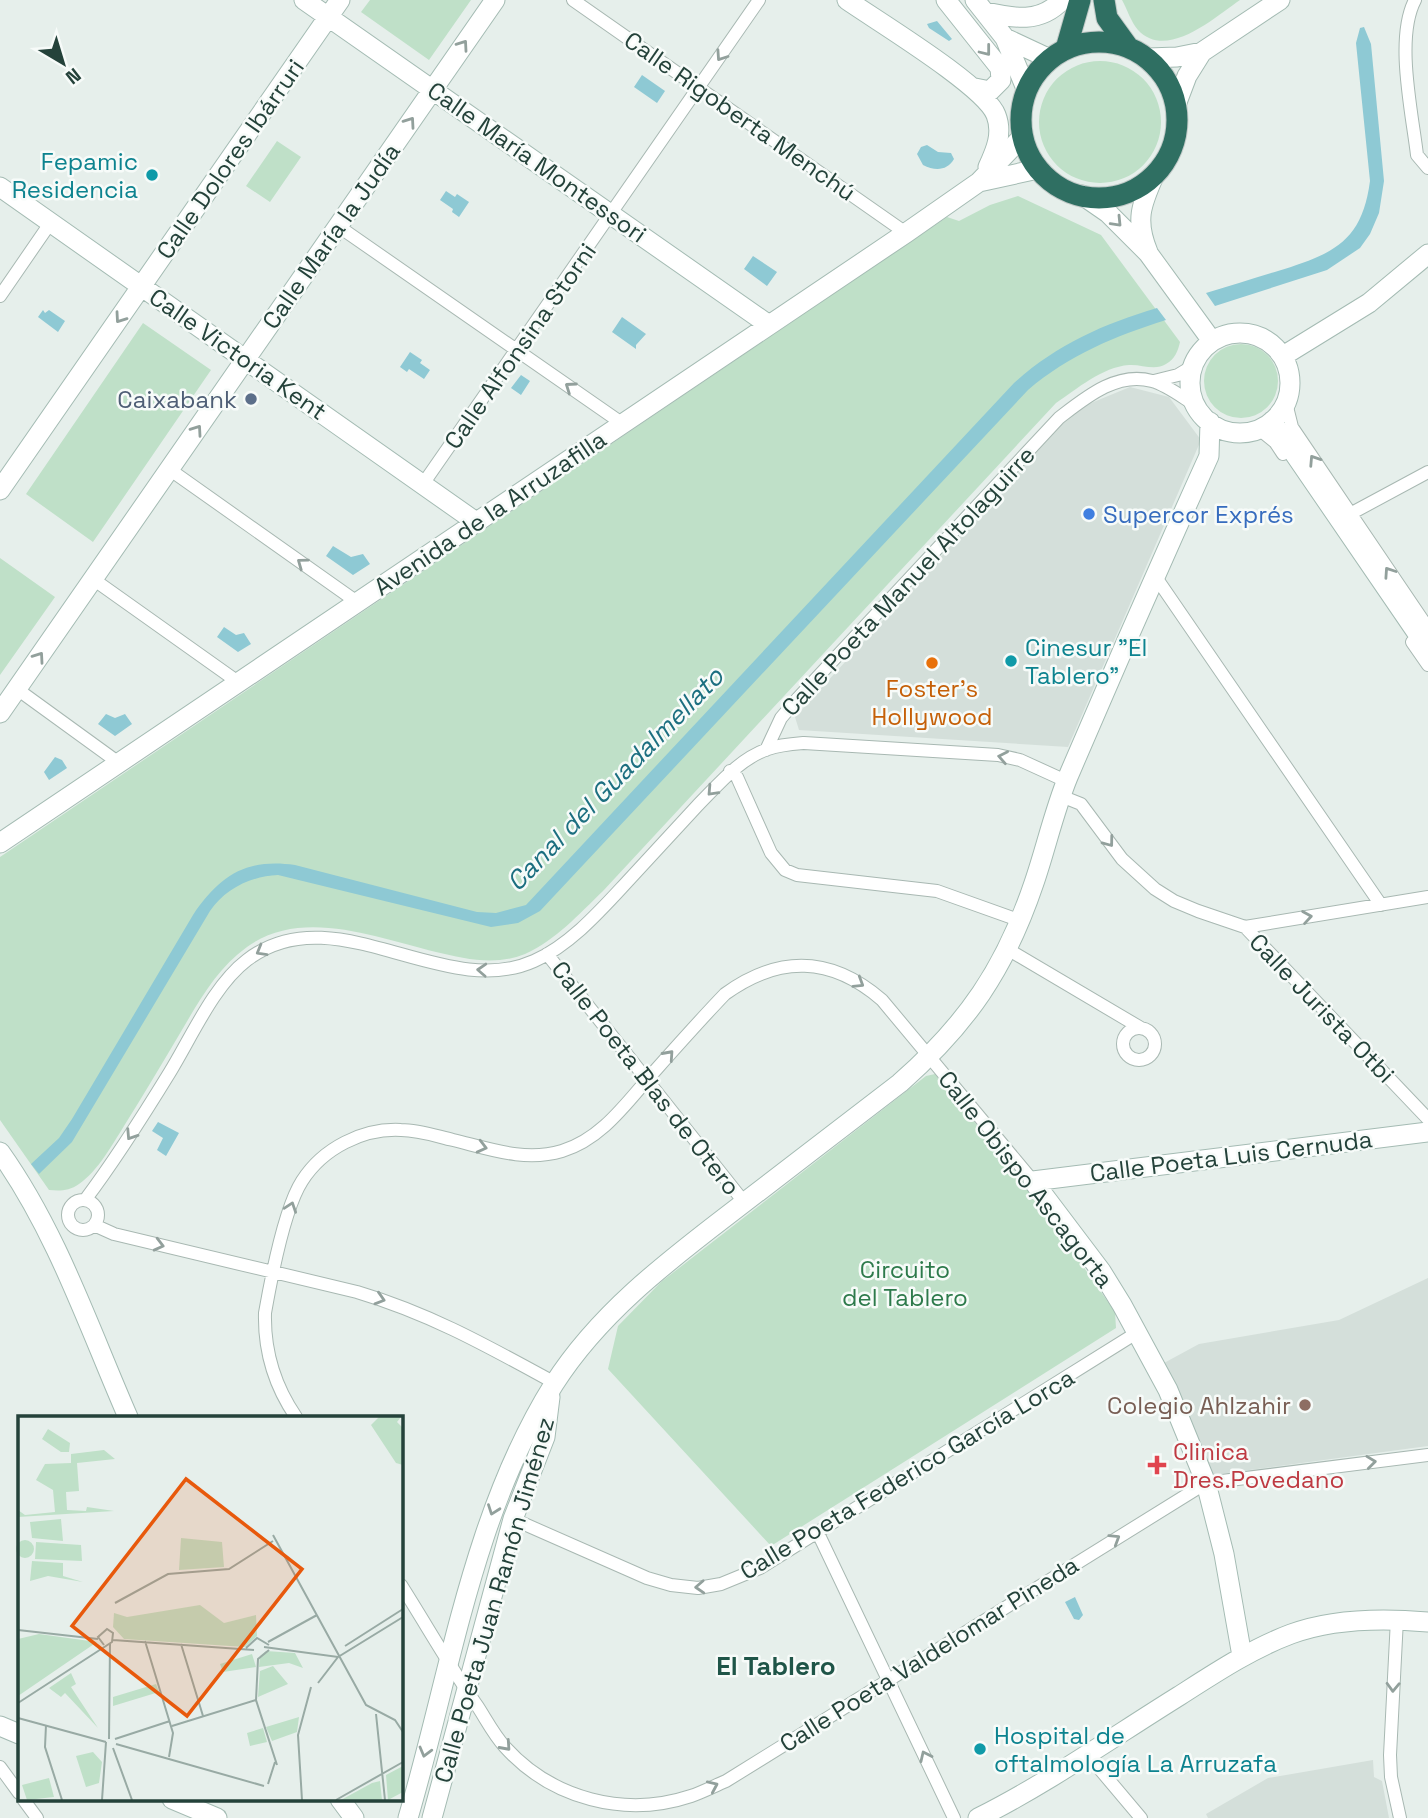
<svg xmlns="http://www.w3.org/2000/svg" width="1428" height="1818" font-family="'Space Grotesk',sans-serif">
	<rect width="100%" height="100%" fill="#e6efeb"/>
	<path fill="#d4dfda" d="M1130 387 1169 397 1201 440 1068 747 799 730 795 717 1074 410Z
		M1428 1278V1446L1212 1475 1164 1363 1199 1344 1339 1320Z
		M1373 1760 1374 1777 1382 1781 1389 1818H1208L1206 1814 1268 1778Z"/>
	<path fill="#bfe0c8" d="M370 0H471L429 60 361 12Z
		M1122 0H1240C1215 17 1167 61 1138 30 1131 22 1127 9 1122 0Z
		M1039 122a61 61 0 1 1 122 0a61 61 0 1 1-122 0Z
		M277 141 301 157 270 202 246 186Z
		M1018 196 1101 235 1180 342C1178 351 1175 359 1166 364 1155 371 1141 364 1129 365 1102 367 1077 389 1056 403L603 891C579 914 556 940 525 954 496 966 465 959 436 952 377 938 302 907 247 947 216 969 198 1003 179 1035 161 1065 143 1096 124 1126 112 1145 98 1171 79 1184 69 1191 60 1191 49 1190L0 1120V857L947 217 959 221 990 205Z
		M143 323 211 370 93 542 26 494Z
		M1204 381a37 37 0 1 1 74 0a37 37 0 1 1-74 0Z
		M0 558 55 597 0 675Z
		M935 1074 1027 1186 1115 1312 1116 1328 771 1546 608 1369 618 1326 661 1282 926 1076Z"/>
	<path fill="#8ec9d4" d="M937 21 952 39 949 41 929 28 927 24Z
		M1364 27 1371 44 1384 181 1379 213 1370 234 1360 248 1327 270 1215 306 1206 293C1230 286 1254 278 1278 271 1333 254 1362 242 1370 181L1356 43 1360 28Z
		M642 75 665 91 657 103 634 87Z
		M927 145 938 152 951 153 954 159C947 171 935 171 923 165L917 154 921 147Z
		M446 191 455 197 457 194 469 202 459 217 452 212 453 209 440 200Z
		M753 256 777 272 767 286 744 269Z
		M1157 308 1166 320C1115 336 1069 355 1028 390L540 911 518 923 491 927 278 875C251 876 225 889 210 911L72 1142 39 1174 31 1164 59 1138 72 1119 193 915C220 875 247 858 295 865L477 912 496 913 526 905 1014 383C1056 345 1103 324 1157 308Z
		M43 310 45 313 49 310 65 321 58 332 38 317Z
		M622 317 646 334 636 345V349L612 332Z
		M410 352 422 360 420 363 430 370 424 379 409 369 407 372 400 367Z
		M521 375 530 381 521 395 511 388Z
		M333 546 351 557 363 554 370 564 353 575 326 556Z
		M224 627 236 635 244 633 251 644 238 652 217 637Z
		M106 714 115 718 125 714 132 724 115 736 98 724Z
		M55 757 62 760 67 768 49 780 44 772Z
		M158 1122 179 1133 166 1156 157 1150 163 1138 152 1131Z
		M1075 1597 1083 1615 1079 1620 1074 1619 1065 1602Z"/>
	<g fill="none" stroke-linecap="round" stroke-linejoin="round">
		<defs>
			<path id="street" d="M573 0 906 233
				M1415 0C1395 38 1412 112 1417 155L1428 168
				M338 226 623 424
				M0 296 51 222
				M1154 381 1178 375 1193 366
				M1286 403 1292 427 1428 628
				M1259 429 1275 442 1283 454
				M169 469 357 602
				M423 484 759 0
				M1350 514 1428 472
				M1155 576 1381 905
				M93 579 238 682
				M1412 642 1428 665
				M17 689 119 763
				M766 750 781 718 798 698 1059 418C1085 398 1117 371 1152 381 1167 385 1182 397 1195 405
				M730 771 737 777 771 853 785 870 797 875 937 891 1021 921
				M1061 796 1081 804 1122 859 1155 889 1174 901 1198 911 1245 927 1428 897
				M1245 927 1428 1119
				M1009 950 1141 1028
				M547 954 744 1202
				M1123 1044a16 16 0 1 1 32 0a16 16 0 1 1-32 0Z
				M68 1215a15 15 0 1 1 30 0a15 15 0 1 1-30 0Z
				M85 1200C116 1159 143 1116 170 1072 192 1036 214 985 247 960 334 893 443 1002 534 961 570 945 600 911 626 883 650 857 674 831 698 805 719 784 739 759 768 749 779 745 792 744 804 743L998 755 1020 760 1066 781
				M94 1225 114 1234 357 1292C431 1314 489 1347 555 1383
				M296 1417C274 1385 264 1352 265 1313 271 1279 284 1209 302 1181 323 1148 363 1128 401 1130 419 1130 436 1136 453 1140 490 1149 525 1162 562 1151 602 1139 627 1102 653 1073 677 1046 700 1020 725 994 779 955 831 956 882 1000L1033 1181
				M513 1519 647 1578 671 1585 698 1588 721 1584 760 1568 1138 1332
				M817 1531 954 1818
				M401 1585C427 1626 450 1667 478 1707 487 1721 494 1735 505 1747 552 1799 625 1818 691 1796 703 1792 714 1786 726 1781L1206 1483 1428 1455
				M1397 1619 1390 1755 1391 1777 1400 1818
				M1087 1754 1141 1818
				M0 1767 19 1793
				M23 1799 37 1818"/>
			<path id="secondary" d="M304 0 769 325
				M847 0C877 21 985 86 996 115 1003 133 996 150 988 167
				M946 0 1000 68 1001 80 990 91 975 88
				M975 0 1005 38 1027 91
				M985 12C1013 18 1040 24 1062 0
				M1005 38 1050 59
				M1148 58 1177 57 1202 52 1280 0
				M1176 105 1187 76 1202 52
				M979 182 1038 169
				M0 187 476 522
				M1082 195 1108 213 1148 253 1212 341
				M1148 252C1135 221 1141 205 1154 176
				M1190 383a50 50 0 1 1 100 0a50 50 0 1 1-100 0Z
				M1283 356 1369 303 1428 254
				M1272 421 1428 649
				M0 490 340 0
				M0 713 495 0
				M0 843 906 233 979 182 1023 136
				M0 1152C57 1232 89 1328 128 1417
				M1242 1656 1224 1554 1206 1483 1168 1390 1122 1305 1101 1271 1033 1181 1428 1132
				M0 1726 19 1734
				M172 1799 217 1818
				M340 1799 354 1818
				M408 1818C451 1672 472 1515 554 1384 598 1315 664 1264 728 1215 785 1171 843 1127 900 1083 967 1024 1005 969 1034 883 1046 848 1054 811 1068 777 1114 669 1161 562 1209 456L1210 422
				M432 1818 513 1519 545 1437 550 1397
				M978 1818C1048 1783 1113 1737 1179 1696 1215 1673 1251 1649 1291 1634 1334 1618 1383 1618 1428 1622"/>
			<path id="highway" d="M1104 0 1107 18 1128 47
				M1021 120a78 78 0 1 1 156 0a78 78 0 1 1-156 0Z
				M1066 49 1080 0"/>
		</defs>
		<use href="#street" stroke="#a8b8b2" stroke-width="14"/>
		<use href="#secondary" stroke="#a4bbb3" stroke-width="21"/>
		<use href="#highway" stroke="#c2cac8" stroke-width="23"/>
		<use href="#street" stroke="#fff" stroke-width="12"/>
		<use href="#secondary" stroke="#fff" stroke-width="19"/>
		<use href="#highway" stroke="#2f6f62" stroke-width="21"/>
	</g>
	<defs><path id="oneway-chevron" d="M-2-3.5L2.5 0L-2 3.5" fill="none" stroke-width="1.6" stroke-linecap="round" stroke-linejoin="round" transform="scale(1.75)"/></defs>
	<g stroke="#92a09c">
		<use href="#oneway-chevron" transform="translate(463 45) rotate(-55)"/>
		<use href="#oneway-chevron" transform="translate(986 51) rotate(52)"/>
		<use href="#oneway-chevron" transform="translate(721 56) rotate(124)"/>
		<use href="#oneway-chevron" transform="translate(410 122) rotate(-55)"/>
		<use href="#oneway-chevron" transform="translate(1117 222) rotate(46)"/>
		<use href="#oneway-chevron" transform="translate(120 318) rotate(125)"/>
		<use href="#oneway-chevron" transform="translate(570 387) rotate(-145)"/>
		<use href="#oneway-chevron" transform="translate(197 430) rotate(-55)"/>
		<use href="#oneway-chevron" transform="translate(1314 460) rotate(-123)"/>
		<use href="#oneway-chevron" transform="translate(302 563) rotate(-144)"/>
		<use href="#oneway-chevron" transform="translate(1389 572) rotate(-124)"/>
		<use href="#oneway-chevron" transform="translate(39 657) rotate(-55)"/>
		<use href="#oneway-chevron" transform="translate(1003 757) rotate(-169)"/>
		<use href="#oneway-chevron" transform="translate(712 791) rotate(133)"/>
		<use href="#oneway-chevron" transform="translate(1109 842) rotate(53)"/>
		<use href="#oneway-chevron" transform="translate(1307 917) rotate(-9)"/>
		<use href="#oneway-chevron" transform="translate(261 951) rotate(150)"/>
		<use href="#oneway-chevron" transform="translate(482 970) rotate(-177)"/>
		<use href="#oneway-chevron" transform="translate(859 983) rotate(32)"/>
		<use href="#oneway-chevron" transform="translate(669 1055) rotate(-48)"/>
		<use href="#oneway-chevron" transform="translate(131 1135) rotate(123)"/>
		<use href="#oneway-chevron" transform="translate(482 1147) rotate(14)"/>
		<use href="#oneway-chevron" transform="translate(291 1207) rotate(-71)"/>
		<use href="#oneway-chevron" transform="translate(159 1245) rotate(14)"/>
		<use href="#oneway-chevron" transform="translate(380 1299) rotate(17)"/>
		<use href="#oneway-chevron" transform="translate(1371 1462) rotate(-7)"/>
		<use href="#oneway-chevron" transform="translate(493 1510) rotate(110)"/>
		<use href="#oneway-chevron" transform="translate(1115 1539) rotate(-32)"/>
		<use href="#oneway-chevron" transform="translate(700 1587) rotate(177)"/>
		<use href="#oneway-chevron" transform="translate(1393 1687) rotate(92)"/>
		<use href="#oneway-chevron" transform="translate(506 1746) rotate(48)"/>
		<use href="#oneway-chevron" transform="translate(425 1752) rotate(105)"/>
		<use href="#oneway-chevron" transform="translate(925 1756) rotate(-115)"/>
		<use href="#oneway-chevron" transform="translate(713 1786) rotate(-24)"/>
	</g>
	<g fill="#0f9aa8" stroke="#f7fbf9" stroke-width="2.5">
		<circle cx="152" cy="175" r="7"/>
		<circle cx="1011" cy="661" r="7"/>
		<circle cx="980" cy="1749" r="7"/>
	</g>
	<circle fill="#5c6f8a" stroke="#f7fbf9" stroke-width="2.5" cx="251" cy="399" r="7"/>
	<circle fill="#3f7fe0" stroke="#f7fbf9" stroke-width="2.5" cx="1089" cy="514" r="7"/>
	<circle fill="#e8710a" stroke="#f7fbf9" stroke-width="2.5" cx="932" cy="663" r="7"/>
	<circle fill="#8d6e63" stroke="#f7fbf9" stroke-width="2.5" cx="1305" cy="1405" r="7"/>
	<path fill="#e0444e" stroke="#f7fbf9" stroke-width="2.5" d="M1153.5 1454.5h7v7h7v7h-7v7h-7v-7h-7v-7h7z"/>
	<g text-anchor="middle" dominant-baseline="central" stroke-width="5" stroke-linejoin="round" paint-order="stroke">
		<g font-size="24" fill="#24423a" stroke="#f7fbf9">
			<text transform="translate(740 116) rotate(35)">Calle Rigoberta Menchú</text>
			<text transform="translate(230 159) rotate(-55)">Calle Dolores Ibárruri</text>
			<text transform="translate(537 162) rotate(35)">Calle María Montessori</text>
			<text transform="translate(331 236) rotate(-55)">Calle María la Judía</text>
			<text transform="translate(520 346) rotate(-55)">Calle Alfonsina Storni</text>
			<text transform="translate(238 354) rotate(35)">Calle Victoria Kent</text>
			<text transform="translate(490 513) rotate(-34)">Avenida de la Arruzafilla</text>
			<text transform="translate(908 581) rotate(-47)">Calle Poeta Manuel Altolaguirre</text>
			<text transform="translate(1322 1008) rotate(46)">Calle Jurista Otbi</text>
			<text transform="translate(646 1078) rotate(52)">Calle Poeta Blas de Otero</text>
			<text transform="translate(1231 1156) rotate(-7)">Calle Poeta Luis Cernuda</text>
			<text transform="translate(1026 1179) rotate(52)">Calle Obispo Ascagorta</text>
			<text transform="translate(907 1474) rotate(-31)">Calle Poeta Federico García Lorca</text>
			<text transform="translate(494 1600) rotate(-74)">Calle Poeta Juan Ramón Jiménez</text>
			<text transform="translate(929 1654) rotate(-32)">Calle Poeta Valdelomar Pineda</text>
		</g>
		<g font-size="24" fill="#0d838f" stroke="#f7fbf9" text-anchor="start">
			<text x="138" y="161" text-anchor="end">Fepamic<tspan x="138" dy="28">Residencia</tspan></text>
			<text x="1025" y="647">Cinesur "El<tspan x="1025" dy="28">Tablero"</tspan></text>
			<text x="994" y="1735">Hospital de<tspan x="994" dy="28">oftalmología La Arruzafa</tspan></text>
		</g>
		<g font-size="24" fill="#4e5e75" stroke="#f7fbf9" text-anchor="end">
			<text x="237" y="399">Caixabank</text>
		</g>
		<g font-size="24" fill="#366cbe" stroke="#f7fbf9" text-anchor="start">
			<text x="1103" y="514">Supercor Exprés</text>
		</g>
		<g font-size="24" fill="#c56008" stroke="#f7fbf9">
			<text x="932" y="688">Foster's<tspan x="932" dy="28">Hollywood</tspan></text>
		</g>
		<g font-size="24" fill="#2d7a4b" stroke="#f7fbf9">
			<text x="905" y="1269">Circuito<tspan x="905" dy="28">del Tablero</tspan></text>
		</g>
		<g font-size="24" fill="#785e54" stroke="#f7fbf9" text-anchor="end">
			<text x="1291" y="1405">Colegio Ahlzahir</text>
		</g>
		<g font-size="24" fill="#be3a42" stroke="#f7fbf9" text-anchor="start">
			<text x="1173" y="1451">Clinica<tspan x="1173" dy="28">Dres.Povedano</tspan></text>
		</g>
		<g font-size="26" font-style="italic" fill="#1c6f80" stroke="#f7fbf9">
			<text transform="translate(615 779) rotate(-46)">Canal del Guadalmellato</text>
		</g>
		<g font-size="26" font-weight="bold" fill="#1f5548" stroke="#f7fbf9">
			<text x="776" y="1666">El Tablero</text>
		</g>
	</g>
	<g transform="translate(18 1416)">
		<rect width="385" height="385" fill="#e6efeb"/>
		<path d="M361 1H383L379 6 385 12V49L378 47 353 9ZM30 13 52 27 51 36H43L24 23ZM86 34 97 43 59 47 61 75 48 76 49 94 68 95 69 91 96 95 0 101V94L7 99 37 96 35 74 18 64 27 48 53 47V38ZM43 103 45 125 14 122 12 106ZM163 122 204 126 206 151 161 154ZM-2 133a9 9 0 1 1 18 0a9 9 0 1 1-18 0ZM18 126 63 129 64 145 17 143ZM14 145 45 147V160L65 166 30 160 12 165ZM182 189 206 207 238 199 239 220 227 231 106 223 95 211 96 197 109 201ZM21 218 79 226 0 280V223ZM248 235 277 237 285 252 271 247 241 251 242 240ZM234 238 238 251 205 256 202 248ZM255 250 270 268 240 281 242 255ZM53 257 58 268 53 271 80 312 47 277 43 281 31 272ZM138 268 141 276 95 290V281ZM281 301 279 316 254 325 248 311ZM245 312 249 326 232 330 229 317ZM75 336 84 346 81 367 68 371 58 340ZM385 350V376L370 384 368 359ZM31 362 36 381 9 384 4 369ZM362 365 364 384H323L354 367Z" fill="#bfe0c8"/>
		<path fill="none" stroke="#98aaa4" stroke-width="2" d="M255 119 348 289 377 304 385 316M97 187 150 158 211 153 255 125M0 214 80 223M95 224 236 234M127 225 155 317 151 341M250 226 299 199M163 228 185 300M327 230 385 193M246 231 320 241 385 201M228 232 239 222 251 229M251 234 240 243 238 284 259 349M300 267 320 241M0 287 94 226 95 217 89 213 80 221 86 229M358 298 367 384M0 302 88 326M28 309 27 331 44 384M154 310 238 284M91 323 92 228M97 323 152 305M98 328 246 370M95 332 114 384M250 368 257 346M84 384 88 326M284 384 280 319 293 271M318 384 385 346"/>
		<path fill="#e8590c" fill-opacity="0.15" stroke="#e8590c" stroke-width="3.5" d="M168 63 284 153 169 300 54 210Z"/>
		<rect width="385" height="385" fill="none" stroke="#24423a" stroke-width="3.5"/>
	</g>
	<g transform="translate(63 63) rotate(142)" stroke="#f7fbf9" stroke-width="5" paint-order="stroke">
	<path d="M0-5L12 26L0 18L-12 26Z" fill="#24423a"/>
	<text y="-10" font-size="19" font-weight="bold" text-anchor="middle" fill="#24423a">N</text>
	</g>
</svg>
